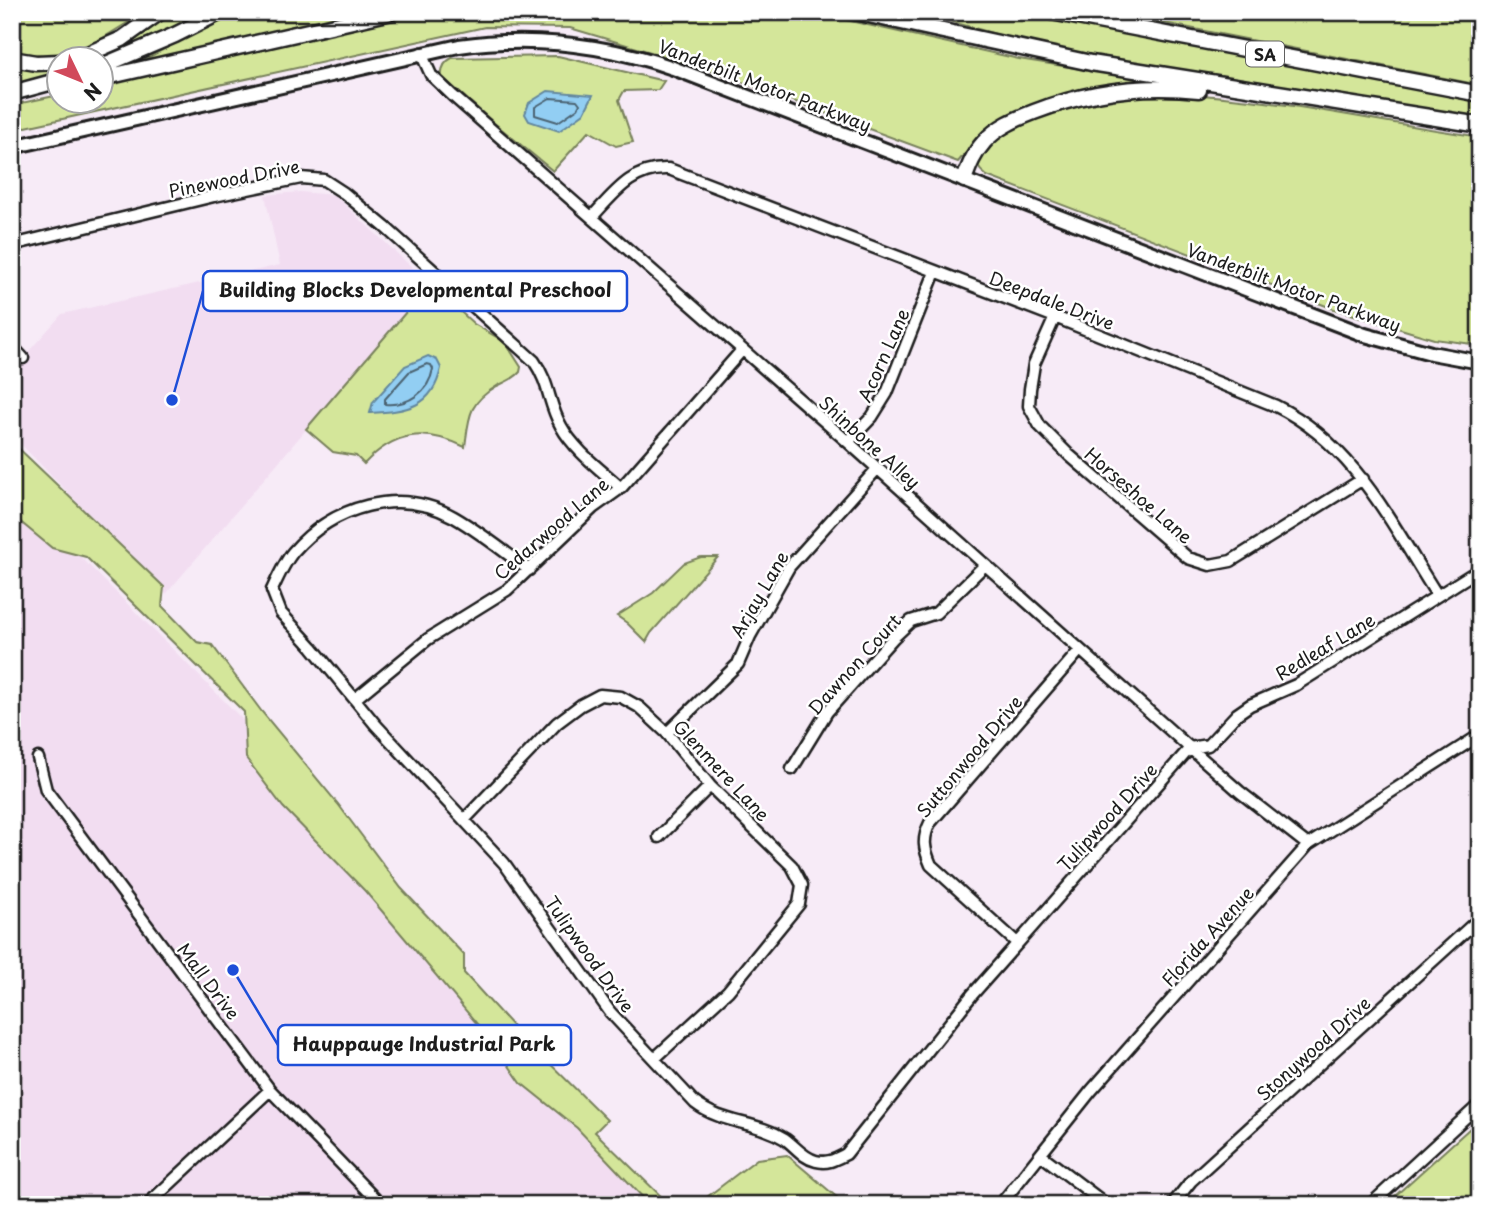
<svg xmlns="http://www.w3.org/2000/svg" width="1492" height="1217" font-family="'Playpen Sans',sans-serif">
	<rect width="100%" height="100%" fill="#f7ebf7"/>
	<filter id="ink" filterUnits="userSpaceOnUse"><feTurbulence type="fractalNoise" baseFrequency=".0143" numOctaves="2"/><feDisplacementMap in="SourceGraphic" scale="14" xChannelSelector="R" yChannelSelector="G"/><feConvolveMatrix kernelMatrix="1 2 1 2 8 2 1 2 1" color-interpolation-filters="sRGB"/></filter>
	<g filter="url(#ink)">
		<path fill="#f2ddf1" d="M300 192 334 195 430 284 166 594 12 435V370L62 314 280 265 265 195Z
			M12 488 257 734 651 1205H12Z"/>
		<path fill="#d4e69a" stroke="#78815b" stroke-width="2" d="M12 12H145L93 44 52 56 12 52Z
			M167 12H201L155 37 95 59 87 60Z
			M235 12H371L197 52 143 60Z
			M416 12H810L1019 59 1163 82 1087 88 1026 107 983 132 958 162 704 68 570 28 485 27 12 130V105L59 95 60 102H102V86Z
			M939 12H1013L1480 100V118L1244 84 1049 49 942 19Z
			M1108 12H1480V85Z
			M558 56 664 81 658 90 624 91 619 100 633 142 616 146 589 131 553 171 493 122 442 77C441 68 444 62 452 58Z
			M12 65 28 69 59 65V72L12 87Z
			M1150 92C1261 95 1370 121 1480 137V345L1434 339 1334 309 987 176C982 172 977 168 977 161 977 152 1001 133 1009 128L1091 98Z
			M430 284 474 324 505 342 521 367 520 372C514 379 505 382 497 386 468 403 469 417 465 447 425 428 395 431 364 464L356 456 333 452 306 429Z
			M12 442 164 587 162 606 197 642 212 645 262 712 338 804 401 888 464 955V973L515 1029 607 1120 595 1132 670 1205H650L577 1128 521 1083 494 1044 365 891 283 807 246 758 244 712 86 557 52 548 12 515Z
			M701 557H718L651 633 646 642 627 623 617 616 653 593 684 563Z
			M1480 1119V1195L1469 1205H1385Z
			M787 1155 846 1205H693L707 1197 757 1159Z"/>
		<path fill="#92cef3" stroke="#63879d" stroke-width="2" d="M548 91 593 95 584 113 559 131 529 121 525 114 529 103Z
			M428 356 437 360 441 368C433 408 406 411 370 413L373 402 405 366Z"/>
		<g fill="none" stroke-linecap="round" stroke-linejoin="round">
			<path stroke="#4b6372" stroke-width="2" d="M550 98 577 100 580 104 578 108 558 122 535 115V107Z
				M427 364 431 365 433 369C429 392 408 406 385 404V399L409 372Z"/>
			<defs>
				<path id="minor" d="M421 53 431 75 453 96 848 442 1190 748 1240 792 1308 845
					M592 217C615 192 633 167 669 169L1055 317 1276 406C1354 444 1392 525 1437 595
					M12 245 214 196 301 178 324 180 344 193 385 227 534 361C550 384 548 403 561 426 574 450 600 469 621 488
					M1055 317 1034 364 1030 389 1029 406 1040 426 1069 455 1188 558 1210 565 1231 561 1363 479
					M12 346 23 358
					M848 442 872 417 887 393 935 272
					M529 570C505 552 480 532 454 517 399 486 333 506 293 552 284 563 278 577 272 590L281 613 312 647 375 724 504 863 610 1012 695 1103C722 1124 756 1121 785 1139 795 1146 803 1158 816 1161 828 1164 836 1159 846 1154L972 995 1190 748 1208 745 1237 714 1250 705 1296 685 1480 569
					M355 699 428 639 507 590 593 508 621 488 742 350
					M667 733 738 664 750 636 789 567 877 469
					M38 758 46 790 270 1090 381 1205
					M792 769 827 712 894 637 911 621 936 613 984 566
					M465 819 557 723 581 705 600 695 621 697 639 707 667 733 710 786 792 866 802 885 799 904 728 991 654 1059
					M659 837 710 786
					M1016 942 931 865C924 849 922 839 930 823L1080 650
					M1041 1155 1107 1205
					M147 1205 270 1090
					M1000 1205 1091 1091 1308 845 1480 735
					M1172 1205 1191 1181 1480 918
					M1370 1205 1480 1104"/>
				<path id="major" d="M12 147 459 46C533 36 603 44 673 68L1365 335 1431 353 1480 362"/>
				<path id="highway" d="M855 12 1091 63 1480 125
					M1051 12 1480 94
					M12 59 36 63 60 62
					M74 60 122 39 160 12
					M102 66 175 35 221 12
					M102 78 392 12
					M12 93 60 80
					M964 180C969 166 974 153 984 142 997 127 1016 119 1034 112 1088 91 1142 84 1199 90"/>
			</defs>
			<use href="#minor" stroke="#1c1c1c" stroke-width="15"/>
			<use href="#major" stroke="#1c1c1c" stroke-width="18"/>
			<use href="#highway" stroke="#1c1c1c" stroke-width="19"/>
			<use href="#minor" stroke="#fff" stroke-width="10"/>
			<use href="#major" stroke="#fff" stroke-width="12"/>
			<use href="#highway" stroke="#fff" stroke-width="14"/>
		</g>
	</g>
	<g text-anchor="middle" dominant-baseline="central" stroke-width="5" stroke-linejoin="round" paint-order="stroke">
		<rect fill="#fff" stroke="#606060" stroke-width="2" x="1246" y="41.5" width="38" height="25" rx="5"/>
		<g font-size="16" font-weight="bold" fill="#1c1c1c">
			<text x="1265" y="54">SA</text>
		</g>
		<g font-size="18" fill="#1c1c1c" stroke="#fff">
			<text transform="translate(765 85) rotate(21)">Vanderbilt Motor Parkway</text>
			<text transform="translate(234 178) rotate(-11)">Pinewood Drive</text>
			<text transform="translate(1294 287) rotate(20)">Vanderbilt Motor Parkway</text>
			<text transform="translate(1052 300) rotate(21)">Deepdale Drive</text>
			<text transform="translate(883 355) rotate(-66)">Acorn Lane</text>
			<text transform="translate(870 442) rotate(42)">Shinbone Alley</text>
			<text transform="translate(1139 495) rotate(41)">Horseshoe Lane</text>
			<text transform="translate(551 528) rotate(-41)">Cedarwood Lane</text>
			<text transform="translate(759 594) rotate(-60)">Arjay Lane</text>
			<text transform="translate(1325 646) rotate(-31)">Redleaf Lane</text>
			<text transform="translate(854 664) rotate(-48)">Dawnon Court</text>
			<text transform="translate(969 756) rotate(-50)">Suttonwood Drive</text>
			<text transform="translate(722 770) rotate(47)">Glenmere Lane</text>
			<text transform="translate(1107 817) rotate(-48)">Tulipwood Drive</text>
			<text transform="translate(1207 936) rotate(-48)">Florida Avenue</text>
			<text transform="translate(590 954) rotate(54)">Tulipwood Drive</text>
			<text transform="translate(209 981) rotate(53)">Mall Drive</text>
			<text transform="translate(1313 1048) rotate(-42)">Stonywood Drive</text>
		</g>
	</g>
	<path fill="none" stroke="#1d4ed8" stroke-width="2.5" d="M172 400L203 291M233 970L278 1045"/>
	<g fill="#1d4ed8" stroke="#fff" stroke-width="2.5">
		<circle cx="172" cy="400" r="7"/>
		<circle cx="233" cy="970" r="7"/>
	</g>
	<g fill="#fff" stroke="#1d4ed8" stroke-width="2.5">
		<rect x="203" y="271" width="424" height="40" rx="7"/>
		<rect x="278" y="1025" width="293" height="40" rx="7"/>
	</g>
	<g font-size="19" text-anchor="middle" font-weight="bold" fill="#1c1c1c">
		<text x="415" y="297">Building Blocks Developmental Preschool</text>
		<text x="424" y="1051">Hauppauge Industrial Park</text>
	</g>
	<rect width="1492" height="1217" fill="none" stroke="#fff" stroke-width="42"/>
	<rect x="21" y="21" width="1450" height="1175" fill="none" stroke="#1c1c1c" stroke-width="2.5" filter="url(#ink)"/>
	<g transform="translate(80 80) rotate(133)"><circle r="33" fill="#ffffff" stroke="#a4a4a4" stroke-width="2"/>
	<path d="M0-5L12 26L0 18L-12 26Z" fill="#d1495b"/>
	<text y="-10" font-size="19" font-weight="bold" text-anchor="middle" fill="#1c1c1c">N</text>
	</g>
</svg>
